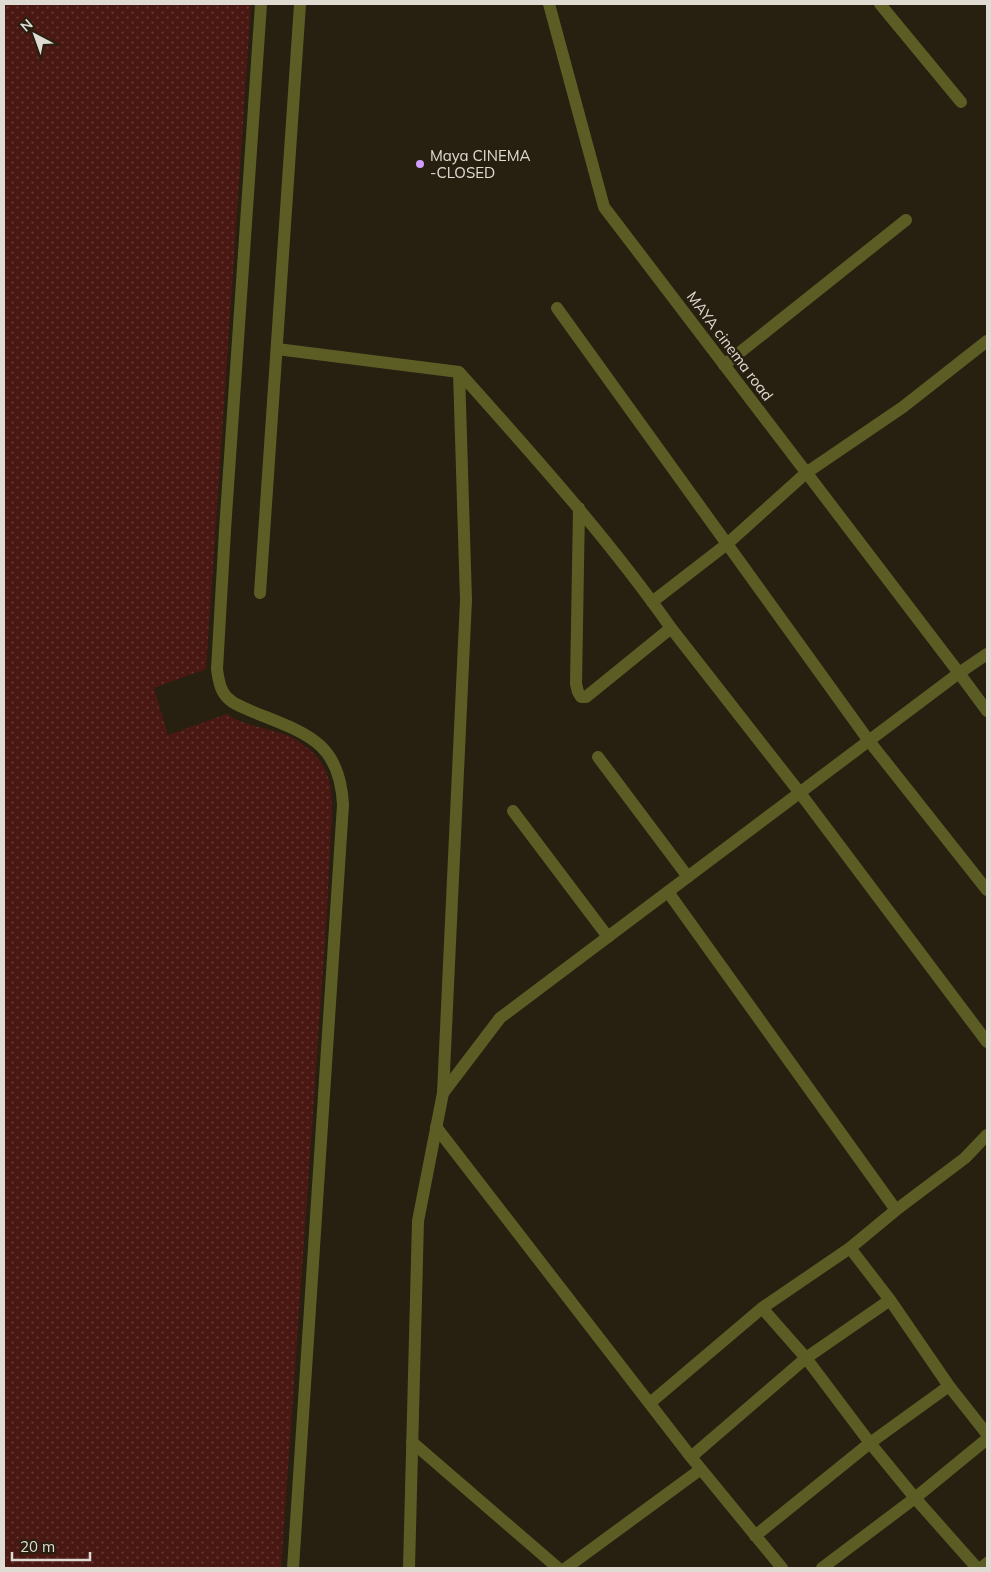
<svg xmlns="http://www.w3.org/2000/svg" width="991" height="1572" font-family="Mulish,sans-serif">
	<defs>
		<pattern id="green-dots" width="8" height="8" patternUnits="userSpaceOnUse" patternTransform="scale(1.25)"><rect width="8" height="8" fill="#4a1813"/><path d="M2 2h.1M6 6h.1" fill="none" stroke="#643934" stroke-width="1.8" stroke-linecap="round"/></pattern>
	</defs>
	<rect width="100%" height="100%" fill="#271f10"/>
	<path fill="url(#green-dots)" d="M4 4H251L206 669 154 688 168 735 227 714C248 729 276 727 298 741 307 747 316 754 322 764 337 787 331 821 330 847 329 868 328 890 327 911L281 1568H4Z"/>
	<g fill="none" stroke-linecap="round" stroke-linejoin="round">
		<path stroke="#5c5d25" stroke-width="12" d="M261 4 225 530 217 669C218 677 219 685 223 692 229 703 241 706 251 711 304 733 340 740 343 805L293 1568"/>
		<path stroke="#5c5d25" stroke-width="12" d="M880 4 961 102
			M557 308 869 741 987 890
			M277 349 459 372C533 455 607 537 671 628L800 793 987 1042
			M724 365 906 220
			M579 508 576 684 578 692 581 697H586L671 628
			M260 593 300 4
			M652 602 727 544 806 473 903 407 987 341
			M987 654 959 673 987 711
			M598 757 688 877
			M513 811 608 937
			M668 892 896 1210
			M443 1093 466 600 459 372
			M436 1127 691 1457 782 1568
			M850 1248 890 1300 949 1386 987 1434
			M762 1308 806 1358 870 1443 915 1498 977 1568
			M650 1403 762 1308 850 1248 896 1210 965 1158 987 1135
			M412 1442 558 1568
			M691 1457 806 1358 890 1300
			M755 1536 870 1443 949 1386
			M566 1568 701 1469
			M822 1568 915 1498 987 1439
			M981 1568 987 1563"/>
		<path stroke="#5c5d25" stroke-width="12" d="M409 1568 418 1221 443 1093 500 1018 959 673 604 207 549 4"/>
	</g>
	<circle fill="#d09dff" stroke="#271f10" stroke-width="2" cx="420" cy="164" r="5"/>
	<g text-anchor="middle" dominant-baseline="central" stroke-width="5" stroke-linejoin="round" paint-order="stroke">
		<g font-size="15" fill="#e0dbd2" stroke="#271f10" text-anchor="start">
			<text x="430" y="155">Maya CINEMA<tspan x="430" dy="17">-CLOSED</tspan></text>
		</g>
		<g font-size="15" fill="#e0dbd2" stroke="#271f10">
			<text transform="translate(730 346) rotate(53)">MAYA cinema road</text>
		</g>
	</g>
	<rect width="991" height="1572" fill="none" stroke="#e0dbd2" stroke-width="10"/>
	<g transform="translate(35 35) rotate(319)" stroke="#271f10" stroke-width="4" paint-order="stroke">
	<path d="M0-4L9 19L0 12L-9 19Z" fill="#e0dbd2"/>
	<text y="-8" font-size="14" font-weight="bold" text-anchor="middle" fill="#e0dbd2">N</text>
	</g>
	<path d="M12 1552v8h78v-8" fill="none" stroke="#e0dbd2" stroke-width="2.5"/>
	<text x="20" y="1552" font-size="15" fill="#e0dbd2" stroke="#271f10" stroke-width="4" paint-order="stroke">20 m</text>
</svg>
